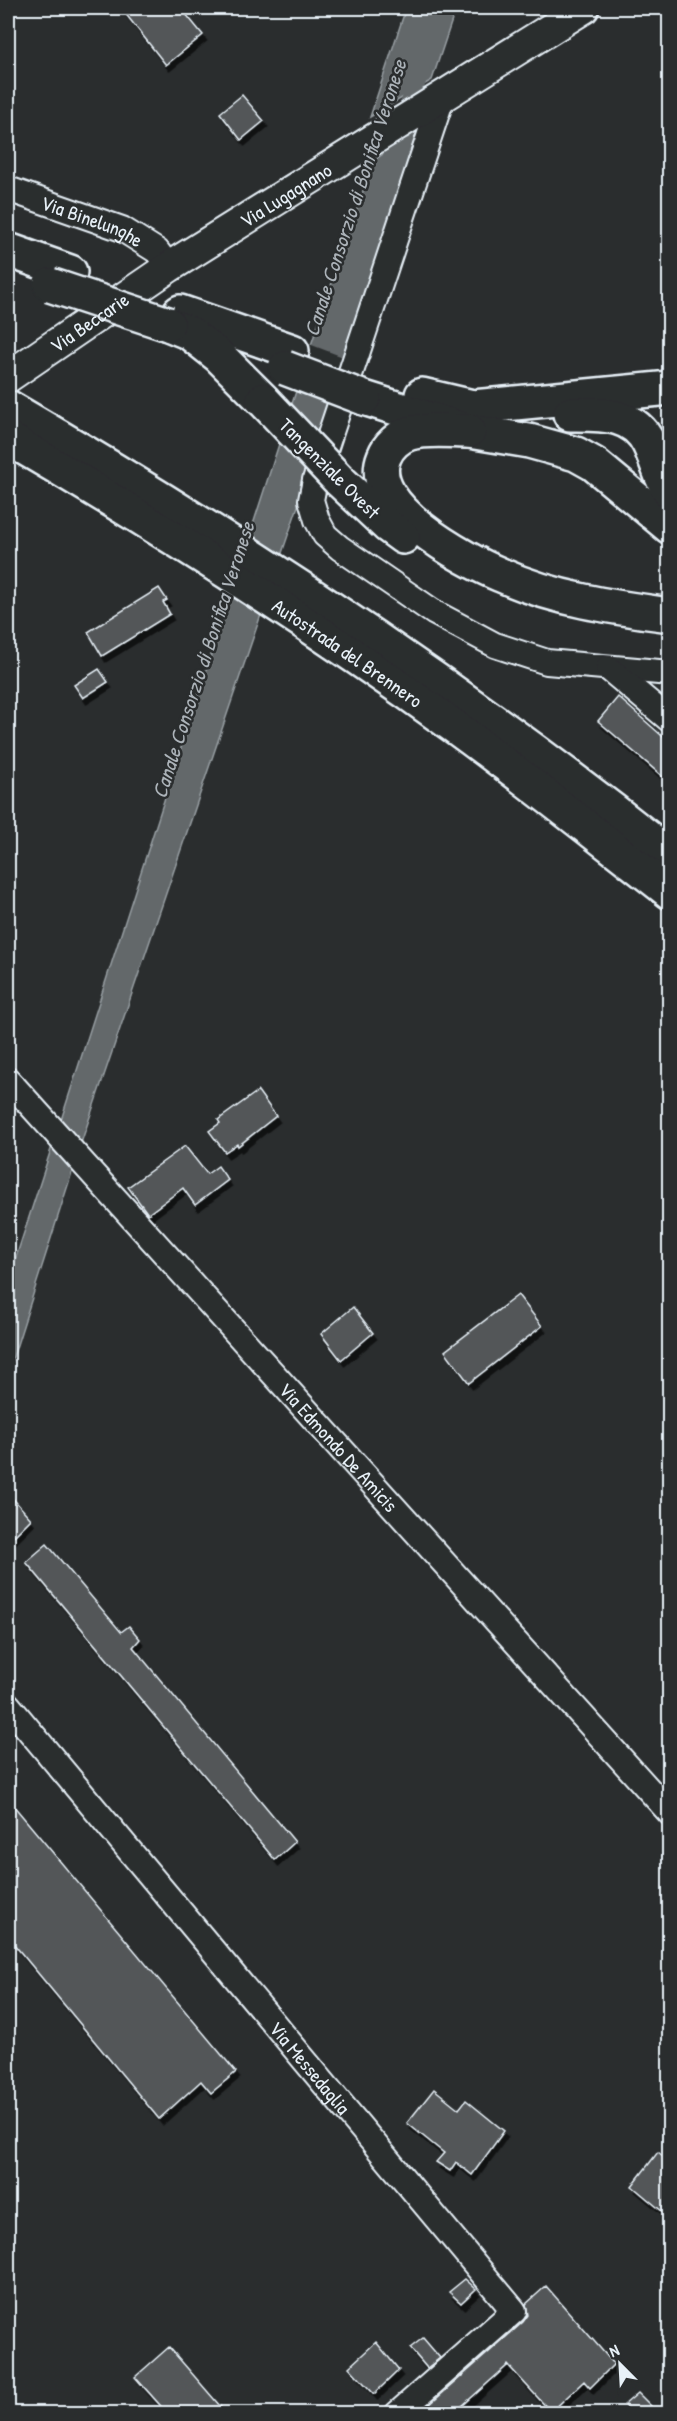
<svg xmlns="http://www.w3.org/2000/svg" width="677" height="2421" font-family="'Patrick Hand',sans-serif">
	<defs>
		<filter id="shadow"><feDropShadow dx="3.5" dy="6" stdDeviation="0" flood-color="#0009"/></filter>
	</defs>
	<rect width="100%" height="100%" fill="#2a2d2e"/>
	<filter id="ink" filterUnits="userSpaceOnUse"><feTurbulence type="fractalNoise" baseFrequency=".0167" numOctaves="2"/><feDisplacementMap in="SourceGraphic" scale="12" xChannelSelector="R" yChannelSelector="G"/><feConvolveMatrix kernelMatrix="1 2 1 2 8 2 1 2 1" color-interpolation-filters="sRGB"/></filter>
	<g filter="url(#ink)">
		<path fill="#63686b" stroke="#989fa3" stroke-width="1.5" d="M406 8H456L432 80 370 117Z
			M422 128 346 365 80 1146 60 1123 309 351 373 161Z
			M54 1140 75 1163 8 1373V1282Z"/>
		<path fill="#2a2d2e" d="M309 344 351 360 339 397 296 382Z"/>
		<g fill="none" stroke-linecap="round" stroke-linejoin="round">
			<path stroke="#63686b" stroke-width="18" d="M388 168 421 69"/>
		</g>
		<path fill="#535759" stroke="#e8f1f8" stroke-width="1.5" filter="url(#shadow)" d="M121 8H181L203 35 166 65Z
			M242 95 264 121 241 140 220 113Z
			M159 588 167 600 163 602 170 614 102 656 88 632Z
			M99 669 108 682 83 698 74 685Z
			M618 697 669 742V782L598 721Z
			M258 1091 276 1116 238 1146 237 1144 225 1152 209 1131 220 1123 218 1120Z
			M185 1146 207 1174 218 1166 228 1180 195 1205 183 1188 148 1214 128 1187Z
			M518 1295 542 1326 469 1383 445 1351Z
			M353 1307 373 1333 341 1360 321 1334Z
			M8 1493 31 1519 8 1542Z
			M47 1544 121 1632 129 1626 140 1639 133 1647 295 1842 275 1860 26 1562Z
			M8 1799 236 2072 211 2093 201 2081 159 2119 8 1937Z
			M434 2089 459 2109 466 2100 504 2131 472 2175 456 2162 450 2171 436 2162 444 2153 407 2123Z
			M658 2152 669 2161V2217L632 2186Z
			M465 2279 476 2289 461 2303 449 2292Z
			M546 2286 614 2364 590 2388 584 2381 551 2412 508 2365 453 2414H419L523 2322 528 2315 526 2304Z
			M423 2338 440 2358 427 2368 410 2348Z
			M376 2342 399 2370 374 2394 349 2367Z
			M169 2347 227 2414H168L135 2377Z
			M638 2393 659 2414H631L624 2405Z"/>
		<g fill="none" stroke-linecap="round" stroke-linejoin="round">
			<defs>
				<g id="minor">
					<path d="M443 95 315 480 311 500 317 520 325 535 340 548 435 613 495 645 547 662 670 673"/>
					<path id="s1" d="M8 189 122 229 157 251 169 267"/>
					<path d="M608 668 670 720"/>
					<path id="s2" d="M8 1080 670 1813"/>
					<path id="s3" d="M8 1705 514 2311 397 2414"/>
				</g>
				<g id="major">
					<path id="s4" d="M8 377 169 267 584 8"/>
				</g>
				<g id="highway">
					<path d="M8 250 70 272"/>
					<path d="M180 312 292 351"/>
					<path d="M168 324 190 333 219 356 263 400"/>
					<path d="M422 395 473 407 670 388"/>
					<path d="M364 398 469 431 529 441 576 454 594 464 670 527"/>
					<path d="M8 407C238 541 461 688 670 855"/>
					<path d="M570 414C600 414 634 412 649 444 657 460 660 478 670 492"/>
					<path d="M469 431C450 431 428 428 410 433 399 436 388 446 384 457 364 506 465 560 501 575 555 599 611 607 670 615"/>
					<path id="s5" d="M8 438C160 527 310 622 454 726 527 779 598 836 670 892"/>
					<path d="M339 480 388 526 403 537"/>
				</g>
			</defs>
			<use href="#minor" stroke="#e8f1f8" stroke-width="28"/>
			<use href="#major" stroke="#e8f1f8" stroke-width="34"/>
			<use href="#highway" stroke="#e8f1f8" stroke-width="38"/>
			<use href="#minor" stroke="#2a2d2e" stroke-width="24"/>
			<use href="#major" stroke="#2a2d2e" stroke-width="30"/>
			<use href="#highway" stroke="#2a2d2e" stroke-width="33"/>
			<defs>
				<path id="highway-bridge" d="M50 285 168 324
					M285 368 364 398
					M263 400 339 480"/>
			</defs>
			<use href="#highway-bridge" stroke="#e8f1f8" stroke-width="38" stroke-linecap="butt"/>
			<use href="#highway-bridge" stroke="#2a2d2e" stroke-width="33"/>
		</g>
	</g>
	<g text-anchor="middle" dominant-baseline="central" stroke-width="5" stroke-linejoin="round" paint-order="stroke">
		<g font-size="20" fill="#e8f1f8" stroke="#2a2d2e">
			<text stroke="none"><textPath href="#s4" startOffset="332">Via Lugagnano</textPath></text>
			<text stroke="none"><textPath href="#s1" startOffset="90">Via Binelunghe</textPath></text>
			<text stroke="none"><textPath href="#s4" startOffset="98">Via Beccarie</textPath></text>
			<text transform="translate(330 468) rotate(45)">Tangenziale Ovest</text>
			<text stroke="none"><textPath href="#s5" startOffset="402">Autostrada del Brennero</textPath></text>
			<text stroke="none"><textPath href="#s2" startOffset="494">Via Edmondo De Amicis</textPath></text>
			<text stroke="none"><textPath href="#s3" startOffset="472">Via Messedaglia</textPath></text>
		</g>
		<g font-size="21" font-style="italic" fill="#acb3b9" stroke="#2a2d2e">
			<text transform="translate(355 198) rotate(-72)">Canale Consorzio di Bonifica Veronese</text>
			<text transform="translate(203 660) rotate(-72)">Canale Consorzio di Bonifica Veronese</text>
		</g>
	</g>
	<rect width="677" height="2421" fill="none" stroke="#2a2d2e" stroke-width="30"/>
	<rect x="15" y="15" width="647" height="2391" fill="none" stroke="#e8f1f8" stroke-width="2" filter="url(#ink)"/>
	<g transform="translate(620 2364) rotate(336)" stroke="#2a2d2e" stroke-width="4.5" paint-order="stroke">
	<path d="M0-4.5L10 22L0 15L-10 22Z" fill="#e8f1f8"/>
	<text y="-9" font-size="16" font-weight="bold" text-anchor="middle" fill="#e8f1f8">N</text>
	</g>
</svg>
